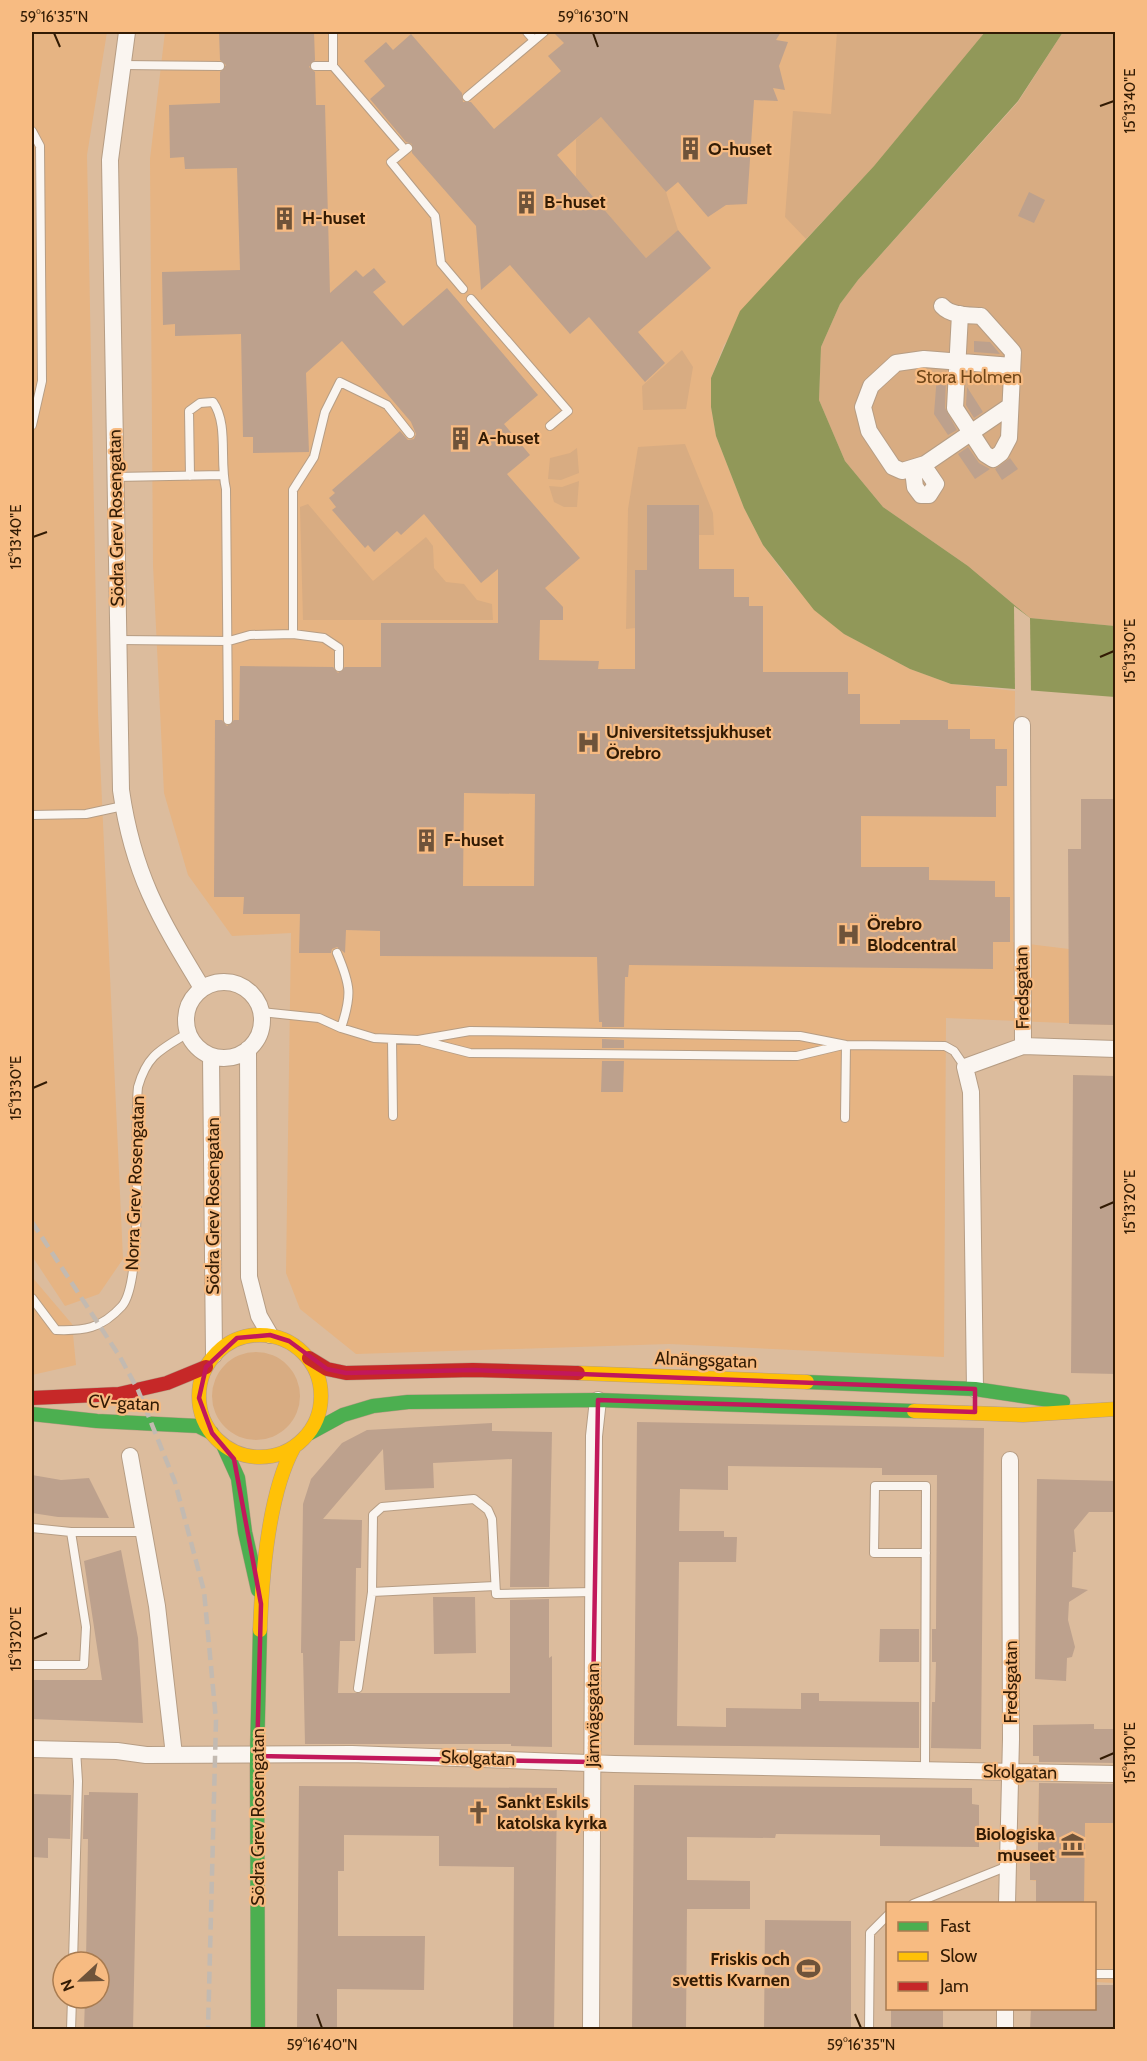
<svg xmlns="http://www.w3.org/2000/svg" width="1147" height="2061" font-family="Cabin,sans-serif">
	<rect width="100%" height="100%" fill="#dcbc9d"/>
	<path fill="#e6b483" d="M32 32H107L87 155 98 714 123 1259 99 1294 65 1306 32 1256Z
		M165 32H985L874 166 806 239 724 345 711 378V407L716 436 744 508 763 545 789 580 844 634 910 669 951 684 1015 691 1013 942 1069 949 1115 948V1025L946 1018 944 1357 669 1344 356 1354 300 1309 286 1273 291 933 232 936 188 875 164 793 153 565 150 159Z
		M32 1277 72 1324 76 1365 32 1375Z
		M1039 1787 1115 1788V1983L1095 1982 1094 1904 1036 1903V1881L1030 1880V1852L1038 1851Z"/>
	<path fill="#d8ac82" d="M837 32H985L874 166 806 239 785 217 793 111 831 114Z
		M1063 32H1115V626L1030 618 968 566 883 507 845 461 819 400 821 347 840 304 858 280 1018 102Z
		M601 117 666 192 678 230 646 258 576 177V139Z
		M682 350 693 367 686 409 643 410 642 386Z
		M685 444 713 513 714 535H699V505H647V570H635V628L626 629 628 509 638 447Z
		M577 448 579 473 561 480 548 479 550 458 570 453Z
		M579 481 577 507H564L554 502 549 486 562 487Z
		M308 504 373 581 426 537 433 546 434 568 446 582 464 584 477 600 492 604 493 620H303L300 507Z
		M212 1396a44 44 0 1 1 88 0a44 44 0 1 1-88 0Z"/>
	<path fill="#919859" d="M985 32H1063L1018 101 858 280 840 304 821 347 819 400 845 461 883 507 968 566 1030 618 1115 626V697L951 684 910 669 844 634 814 610 763 545 744 508 716 436 711 407V378L740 311 874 166Z"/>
	<path fill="#dcbc9d" d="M1014 606 1030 618 1031 692 1015 691Z"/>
	<path fill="#bda18d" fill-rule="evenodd" d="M219 32H314L315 60 309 67 315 72 316 105H325L330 293 356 270 363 277 374 268 386 282 373 292 403 326 447 288 538 395 504 424 530 455 507 474 580 558 545 588 563 607V620H540L539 660 599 661 598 669H635V570H647V505H699V569H734V597H749V606H763V672H848V694H860V724H900V720H948V729H970V739H995V749H1007V786H996V817L861 816V867H929V880L995 881V897H1010V942H993V969L629 965 628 977H625L624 1027H602V1022H599L597 957 380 956V931L346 930 345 953 337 947 332 949 331 953H299L300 914H243L244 897H214L215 720H222L227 726 234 720H239L240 666 333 667 338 673 345 667H381V623H498V569L481 583 424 514 401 535 397 531 374 552 368 545 365 548 332 510 336 507 329 498 335 493 332 490 400 431 408 440 414 439 416 434 411 422 342 341 306 373 309 452 253 453V437H243L241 334 175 336V324L163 325 162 272 240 270 237 168 185 169 184 157 170 158 169 105 220 103V72L226 65 220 60ZM464 793 535 794 534 886H463Z
		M553 32H781L776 40 788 42 779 66 785 90 773 88 778 101 754 100 747 204 726 205 708 217 678 182 666 192 601 117 557 155 646 258 678 230 711 268 638 332 665 363 645 382 589 317 570 334 510 265 481 290 476 226 412 153V144L406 142 370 99 385 86 364 61 386 42 393 50 411 34 462 93 463 102H471L494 129 561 71 548 56 564 43Z
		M1029 192 1045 200 1034 223 1018 216Z
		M974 341 990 342 1000 354 974 352Z
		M972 373 999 375 998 384 972 382Z
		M937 375 946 376 945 408 957 430 948 435 934 414Z
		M967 387 983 412 974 418 966 405Z
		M968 447 979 463 990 469 975 479 958 454Z
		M1010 458 1018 469 1002 480 995 469Z
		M1081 799H1116L1115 1025 1069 1024 1068 849H1081Z
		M602 1039 624 1040V1048H602Z
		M602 1061H624L623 1092H601Z
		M1073 1075 1116 1076V1374L1071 1373Z
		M637 1422 984 1428 981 1749 931 1748 932 1702H935L936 1662H932V1629H936L937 1475H882V1468L728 1466V1490L680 1489 679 1531H724V1537H737L736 1562H679L677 1726 726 1727V1708L801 1709V1693H819V1701L919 1702V1748L634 1745Z
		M492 1423V1431L552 1432 549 1587H510L512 1459 433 1463 434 1488 385 1490 383 1449 323 1519 362 1520 361 1568H356L355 1641H340L338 1693H510V1600L549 1599V1658L552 1656V1747L511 1746V1744H305L303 1653H301L303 1504 311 1479 342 1443 367 1430Z
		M32 1475 61 1480 89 1478 109 1518 58 1517 32 1513Z
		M1037 1479 1116 1481V1512H1089L1074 1530 1076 1552H1073L1072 1587 1088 1590 1069 1602 1068 1620 1075 1647 1072 1657 1067 1658 1066 1681 1035 1679Z
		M121 1550 138 1638 143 1723 32 1719V1680H102L84 1561Z
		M433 1597H475L476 1653 434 1654Z
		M880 1629H919V1662H879Z
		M1094 1724V1729H1116V1763L1039 1762V1756H1033V1725Z
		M1039 1783 1116 1784V1823H1085L1084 1904H1036V1880H1030V1852H1038Z
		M634 1785 972 1788V1804L979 1805V1847L880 1846V1835L776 1834 775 1838 687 1837V1880L750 1881V1909H687L686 2030H632Z
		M299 1786 557 1788 554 2030H513L514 1867 439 1866V1836L344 1835V1871H338V1936H425L424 1990 337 1989V2030H297Z
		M89 1792 138 1793 133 2030H84L85 1998H99V1962H86L88 1839H83L84 1795H89Z
		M32 1794 71 1795 70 1839 48 1838V1858L32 1857Z
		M765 1920 851 1921V2030H764Z
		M1095 1985H1116V2030H1030L1031 2008H1095Z
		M891 2008H943V2030H891Z"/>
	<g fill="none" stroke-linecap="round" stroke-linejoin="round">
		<defs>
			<path id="lane" d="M333 32V66
				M527 32 534 40
				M122 65 220 66
				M315 66H333L405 150
				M467 97 544 32
				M32 131 40 146 42 381 32 425
				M408 148 391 162 435 216 441 263 463 289
				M471 299 568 411 550 426
				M190 476 189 411 200 403 213 402C229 425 219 461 226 489L228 720
				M115 477 223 475
				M293 634V490L314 457 325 412 340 382 387 405 410 434
				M118 640 229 641 250 635 293 634 324 638 339 648V667
				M32 815 86 814 123 806
				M337 953C351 986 352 995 341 1028
				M261 1012 319 1018 341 1028 374 1038 418 1040 470 1031 800 1036 846 1045 945 1046 954 1051 965 1067
				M392 1039 393 1116
				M423 1041 470 1053 797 1056 843 1045
				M845 1118 846 1045
				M32 1298 56 1330C84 1331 101 1329 122 1306 145 1279 133 1131 138 1087 147 1055 160 1050 188 1033
				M32 1528 71 1532H144
				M372 1592 495 1586
				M32 1665H84L86 1627 71 1532
				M358 1688 372 1592 373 1515 382 1507 474 1499 488 1510 492 1519 496 1594 593 1592
				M925 1770 926 1486H875L874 1553H926
				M913 1904 1008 1866
				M73 1962 78 1781 76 1750
				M1094 1974H1116
				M71 2030 72 1998
				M869 2030 870 1933 888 1915"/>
			<path id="street" d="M127 32 110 160 121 790C133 874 159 917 202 988
				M942 306C951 316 968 315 981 316L1013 352 1009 438 1001 453 993 459 985 454 955 408 960 314
				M1010 406 925 464 902 471 893 467 869 431 863 407 871 386 896 363 924 359 1012 366
				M913 470 915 487 921 495H929L936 484 923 465
				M1022 725 1023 1046
				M186 1020a38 38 0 1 1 76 0a38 38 0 1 1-76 0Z
				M248 1049 249 1277 259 1316 270 1335
				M211 1056 214 1355
				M975 1389 971 1092 965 1067 1023 1046 1116 1049
				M130 1456 157 1606 174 1755
				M32 1749 117 1751 146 1755 352 1754 614 1764 1116 1774
				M1007 1904 1011 1739 1010 1460
				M591 2030 594 1436 598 1400
				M1005 2030V2008"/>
			<path id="fast" d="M807 1382 975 1389 1063 1402
				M32 1414 97 1421 198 1426 212 1433
				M310 1433 343 1415 373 1406 408 1402 598 1400 914 1411
				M224 1447 238 1478 245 1532 258 1590
				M258 2030 257 1756 260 1630"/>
			<path id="slow" d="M199 1396a61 61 0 1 1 122 0a61 61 0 1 1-122 0Z
				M578 1373 807 1382
				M914 1411 1023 1415 1116 1409
				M260 1630C262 1576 268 1494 294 1447"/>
			<path id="jam" d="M309 1358 327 1369 346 1373 473 1370 578 1373
				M32 1398 119 1394 167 1383 206 1367"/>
		</defs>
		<use href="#lane" stroke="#b69d84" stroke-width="10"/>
		<use href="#street" stroke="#b69d84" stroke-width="18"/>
		<use href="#fast" stroke="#b69d84" stroke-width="15"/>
		<use href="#slow" stroke="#b69d84" stroke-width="15"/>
		<use href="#jam" stroke="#b69d84" stroke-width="15"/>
		<use href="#lane" stroke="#faf5f0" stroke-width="8"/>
		<use href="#street" stroke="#faf5f0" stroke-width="16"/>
		<use href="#fast" stroke="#4caf50" stroke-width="14"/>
		<use href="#slow" stroke="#ffc107" stroke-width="14"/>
		<use href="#jam" stroke="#c62828" stroke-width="14"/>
		<path stroke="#c3bab1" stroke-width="4.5" stroke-dasharray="12 6" stroke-linecap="butt" d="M32 1222 120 1357 138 1390 175 1482 204 1591 216 1720 208 2030"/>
	</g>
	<path fill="none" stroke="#c2185b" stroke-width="4.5" stroke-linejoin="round" d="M270 1335 289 1341 327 1369 346 1373 473 1370 975 1389V1412L598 1400 592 1762 257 1756 261 1604 234 1459 212 1433 199 1398 206 1367 237 1338Z"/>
	<path fill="none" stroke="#321b04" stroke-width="2" d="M54 33 60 47M593 33 598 47M1100 106 1114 101M33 537 47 532M1100 657 1114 651M33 1088 47 1082M1100 1208 1114 1202M33 1639 47 1633M1100 1759 1114 1753M317 2014 322 2028M855 2014 861 2028"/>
	<defs>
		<symbol id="building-bare" viewBox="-9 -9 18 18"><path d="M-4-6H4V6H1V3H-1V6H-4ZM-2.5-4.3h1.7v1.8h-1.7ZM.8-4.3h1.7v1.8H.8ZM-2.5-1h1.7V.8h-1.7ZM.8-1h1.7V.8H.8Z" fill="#6e533a" stroke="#f7bb82" stroke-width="2.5" paint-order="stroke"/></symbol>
		<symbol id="hospital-bare" viewBox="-9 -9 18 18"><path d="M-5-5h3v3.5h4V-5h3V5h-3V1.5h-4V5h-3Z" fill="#6e533a" stroke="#f7bb82" stroke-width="2.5" paint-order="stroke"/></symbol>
		<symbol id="church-bare" viewBox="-9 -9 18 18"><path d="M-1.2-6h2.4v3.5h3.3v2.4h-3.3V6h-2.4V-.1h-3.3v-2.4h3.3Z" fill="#6e533a" stroke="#f7bb82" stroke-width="2.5" paint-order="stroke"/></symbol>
		<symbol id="museum-bare" viewBox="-9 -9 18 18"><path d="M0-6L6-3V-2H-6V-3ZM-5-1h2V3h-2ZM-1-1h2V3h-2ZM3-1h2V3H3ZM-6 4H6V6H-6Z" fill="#6e533a" stroke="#f7bb82" stroke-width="2.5" paint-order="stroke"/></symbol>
		<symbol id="stadium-bare" viewBox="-9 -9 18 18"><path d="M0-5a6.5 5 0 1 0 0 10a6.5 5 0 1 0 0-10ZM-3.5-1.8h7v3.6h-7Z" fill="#6e533a" stroke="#f7bb82" stroke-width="2.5" paint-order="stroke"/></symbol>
	</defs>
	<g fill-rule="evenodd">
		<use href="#building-bare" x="674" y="132" width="33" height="33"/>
		<use href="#building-bare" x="510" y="186" width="33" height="33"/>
		<use href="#building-bare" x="268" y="202" width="33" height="33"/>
		<use href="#building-bare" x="444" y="422" width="33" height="33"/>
		<use href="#hospital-bare" x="572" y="726" width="33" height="33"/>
		<use href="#building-bare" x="410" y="824" width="33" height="33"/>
		<use href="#hospital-bare" x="832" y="918" width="33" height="33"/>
		<use href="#church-bare" x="462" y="1796" width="33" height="33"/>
		<use href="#museum-bare" x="1056" y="1828" width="33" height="33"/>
		<use href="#stadium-bare" x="792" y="1952" width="33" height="33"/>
	</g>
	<g text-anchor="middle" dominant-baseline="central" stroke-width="4.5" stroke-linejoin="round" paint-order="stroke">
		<g font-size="18" font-weight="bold" fill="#321b04" stroke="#f7bb82" text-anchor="start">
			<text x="708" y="149">O-huset</text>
			<text x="544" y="202">B-huset</text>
			<text x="302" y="218">H-huset</text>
			<text x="478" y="438">A-huset</text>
			<text x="606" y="732">Universitetssjukhuset<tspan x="606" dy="21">Örebro</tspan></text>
			<text x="444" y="840">F-huset</text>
			<text x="867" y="924">Örebro<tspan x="867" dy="21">Blodcentral</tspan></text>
			<text x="497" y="1802">Sankt Eskils<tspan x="497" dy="21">katolska kyrka</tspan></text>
			<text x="1055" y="1834" text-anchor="end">Biologiska<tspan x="1055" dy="21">museet</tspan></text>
			<text x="790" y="1959" text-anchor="end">Friskis och<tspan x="790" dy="21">svettis Kvarnen</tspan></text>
		</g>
		<g font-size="18" fill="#714719" stroke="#f7bb82">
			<text x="969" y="377">Stora Holmen</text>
		</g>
		<g font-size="18" fill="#321b04" stroke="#f7bb82">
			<text transform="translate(116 518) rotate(-91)">Södra Grev Rosengatan</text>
			<text transform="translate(1022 988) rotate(-91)">Fredsgatan</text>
			<text transform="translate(135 1183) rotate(-88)">Norra Grev Rosengatan</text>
			<text transform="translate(213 1206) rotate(-90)">Södra Grev Rosengatan</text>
			<text transform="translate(706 1360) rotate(2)">Alnängsgatan</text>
			<text transform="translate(124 1403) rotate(3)">CV-gatan</text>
			<text transform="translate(1011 1682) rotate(-90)">Fredsgatan</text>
			<text transform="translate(593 1715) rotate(-90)">Järnvägsgatan</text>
			<text transform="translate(478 1758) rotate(2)">Skolgatan</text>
			<text transform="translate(1020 1772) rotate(1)">Skolgatan</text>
			<text transform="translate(258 1817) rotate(-90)">Södra Grev Rosengatan</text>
		</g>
	</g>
	<rect width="1147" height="2061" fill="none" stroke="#f7bb82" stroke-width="66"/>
	<rect x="886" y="1902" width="210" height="108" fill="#f7bb82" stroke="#a87b50" stroke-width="1.5"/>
	<rect x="898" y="1922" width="30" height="9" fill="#4caf50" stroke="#a87b50" stroke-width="1.5"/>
	<text x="940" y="1932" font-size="18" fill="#321b04">Fast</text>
	<rect x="898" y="1952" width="30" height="9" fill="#ffc107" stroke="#a87b50" stroke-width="1.5"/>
	<text x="940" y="1962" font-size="18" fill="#321b04">Slow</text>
	<rect x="898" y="1982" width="30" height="9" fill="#c62828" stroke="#a87b50" stroke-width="1.5"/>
	<text x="940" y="1992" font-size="18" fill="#321b04">Jam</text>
	<g transform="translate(81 1980) rotate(248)"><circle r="28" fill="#f7bb82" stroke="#a87b50" stroke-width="1.5"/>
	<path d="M0-4.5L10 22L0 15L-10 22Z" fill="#6e533a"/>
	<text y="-9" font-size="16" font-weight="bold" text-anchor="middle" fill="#321b04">N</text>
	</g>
	<rect x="33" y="33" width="1081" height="1995" fill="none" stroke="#321b04" stroke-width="2"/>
	<g font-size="15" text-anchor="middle" fill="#321b04">
		<text x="54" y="22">59°16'35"N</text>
		<text x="593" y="22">59°16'30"N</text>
		<text transform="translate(1130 101) rotate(-90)" y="5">15°13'40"E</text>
		<text transform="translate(16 537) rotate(-90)" y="5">15°13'40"E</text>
		<text transform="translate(1130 651) rotate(-90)" y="5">15°13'30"E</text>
		<text transform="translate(16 1088) rotate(-90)" y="5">15°13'30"E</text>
		<text transform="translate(1130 1202) rotate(-90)" y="5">15°13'20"E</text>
		<text transform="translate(16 1639) rotate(-90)" y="5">15°13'20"E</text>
		<text transform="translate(1130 1753) rotate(-90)" y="5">15°13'10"E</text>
		<text x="322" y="2050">59°16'40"N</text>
		<text x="861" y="2050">59°16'35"N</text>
	</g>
</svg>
